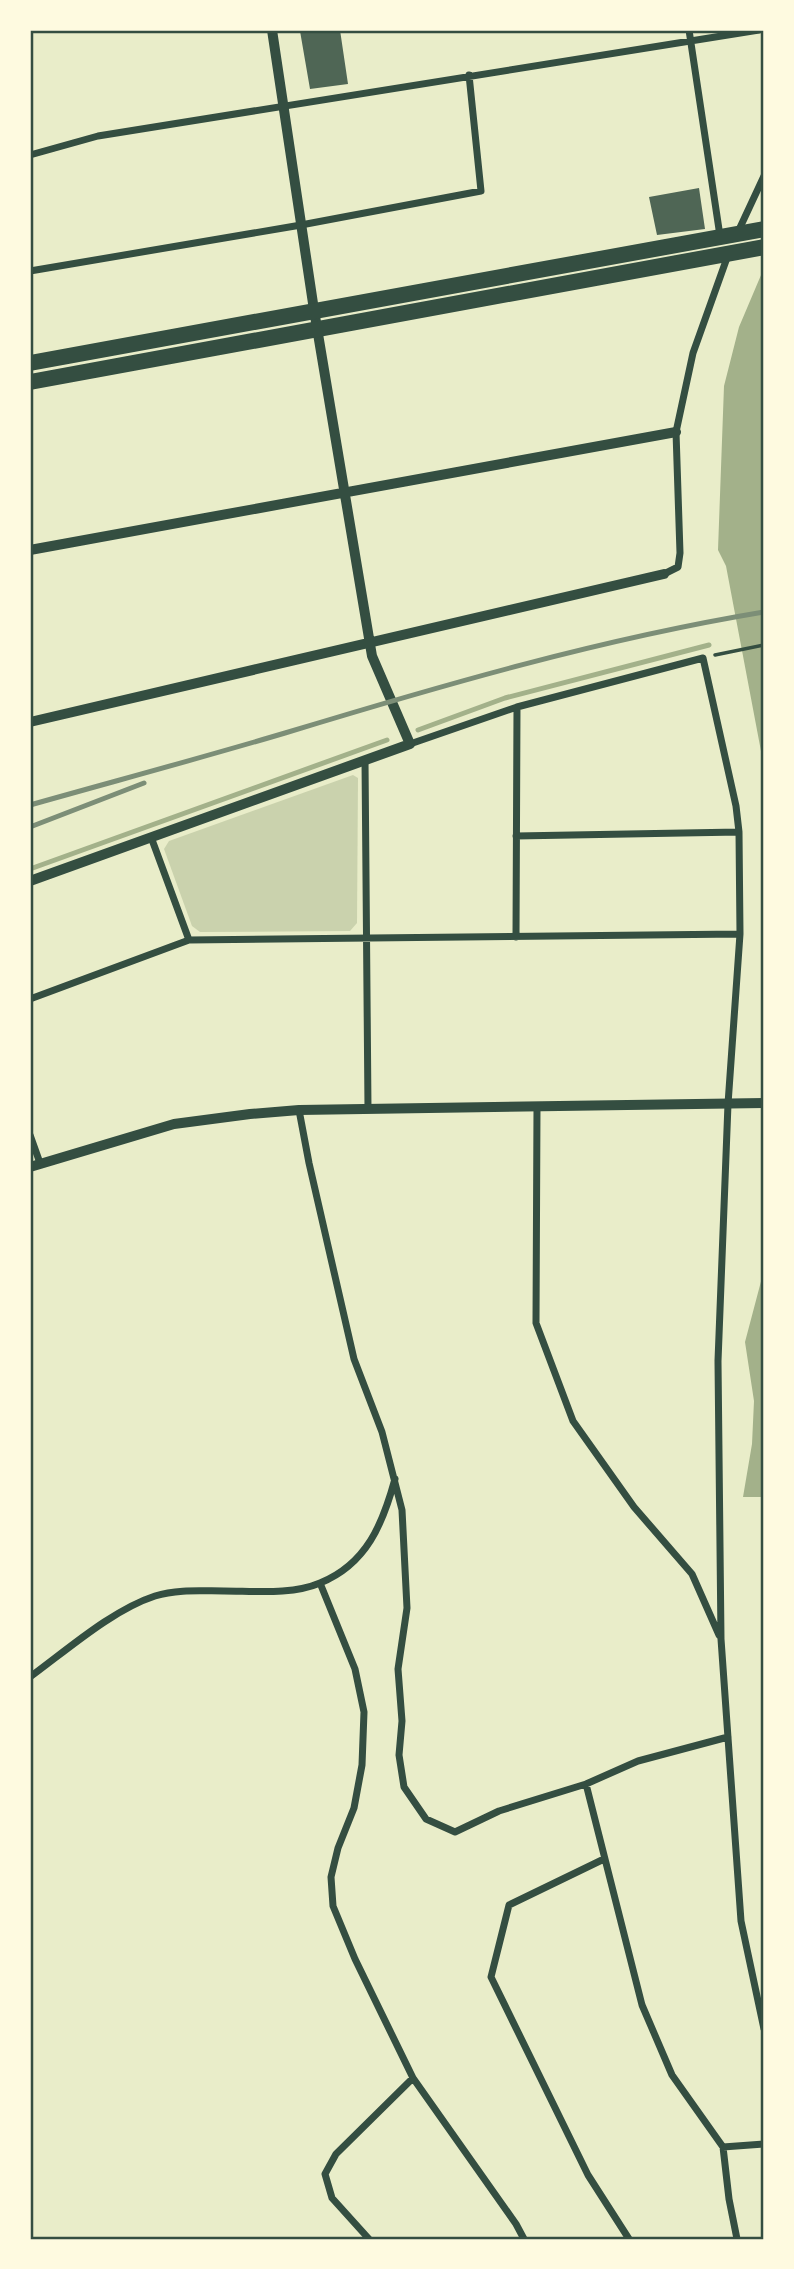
<svg xmlns="http://www.w3.org/2000/svg" width="794" height="2269" font-family="'Crimson Pro',serif">
	<rect width="100%" height="100%" fill="#e9edc9"/>
	<path fill="#cad2ad" d="M353 775 358 778 357 923 350 931 200 932 192 926 164 849 169 841Z"/>
	<path fill="#a3b18a" d="M764 268V767L726 566 718 550 724 386 739 327Z
		M764 1270V1497H743L752 1444 754 1401 745 1342Z"/>
	<g fill="none" stroke-linecap="round" stroke-linejoin="round">
		<path stroke="#a3b18a" stroke-width="5" d="M418 730 505 698 709 645
			M30 869 387 740"/>
	</g>
	<path fill="#4f6655" d="M340 30 348 84 310 89 300 31Z
		M699 188 705 229 657 235 649 197Z"/>
	<g fill="none" stroke-linecap="round" stroke-linejoin="round">
		<path stroke="#344e41" stroke-width="3.5" d="M715 655 764 645"/>
		<path stroke="#344e41" stroke-width="7" d="M689 30 720 236
			M30 155 98 136 759 30
			M737 234 764 176
			M30 271 301 225 481 191 469 75
			M664 574 678 567 680 553 676 432 693 353 728 255
			M410 744 517 707 703 658 736 806 739 832 740 934 728 1104 718 1361 721 1639 741 1921 764 2029
			M365 760 368 1109
			M516 836 739 832
			M151 837 189 940
			M516 937 517 707
			M30 999 189 940 740 934
			M537 1107 536 1323 573 1421 634 1507 692 1574 719 1635
			M299 1110 309 1163 354 1359 382 1432 402 1510 407 1608 398 1669 402 1721 399 1755 404 1787 426 1819 455 1832 499 1811 586 1784 638 1761 728 1737
			M30 1135 40 1163
			M320 1583 355 1669 364 1712 362 1765 354 1808 338 1848 331 1877 333 1906 355 1959 413 2078 516 2224 524 2239
			M30 1677C67 1650 112 1610 155 1596 177 1589 201 1591 224 1591 254 1591 292 1595 320 1583 367 1564 383 1523 395 1479
			M586 1784 642 2005 672 2075 723 2147 764 2144
			M604 1859 509 1905 491 1977 588 2175 629 2239
			M723 2147 729 2199 737 2239
			M369 2239 332 2198 325 2174 336 2154 413 2078"/>
		<path stroke="#344e41" stroke-width="10" d="M30 550 676 432
			M30 722 664 574
			M30 881 410 744 372 656 314 310 272 30
			M30 1167 174 1124 250 1114 299 1110 764 1103"/>
		<path stroke="#344e41" stroke-width="16" d="M30 363 764 229
			M30 382 764 247"/>
		<path stroke="#7c8e77" stroke-width="5" d="M30 805C115 781 201 758 285 733 443 685 601 639 764 612
			M30 827 144 783"/>
	</g>
	<rect width="794" height="2269" fill="none" stroke="#fefae0" stroke-width="63"/>
	<rect x="32" y="32" width="730" height="2206" fill="none" stroke="#344e41" stroke-width="2.5"/>
</svg>
